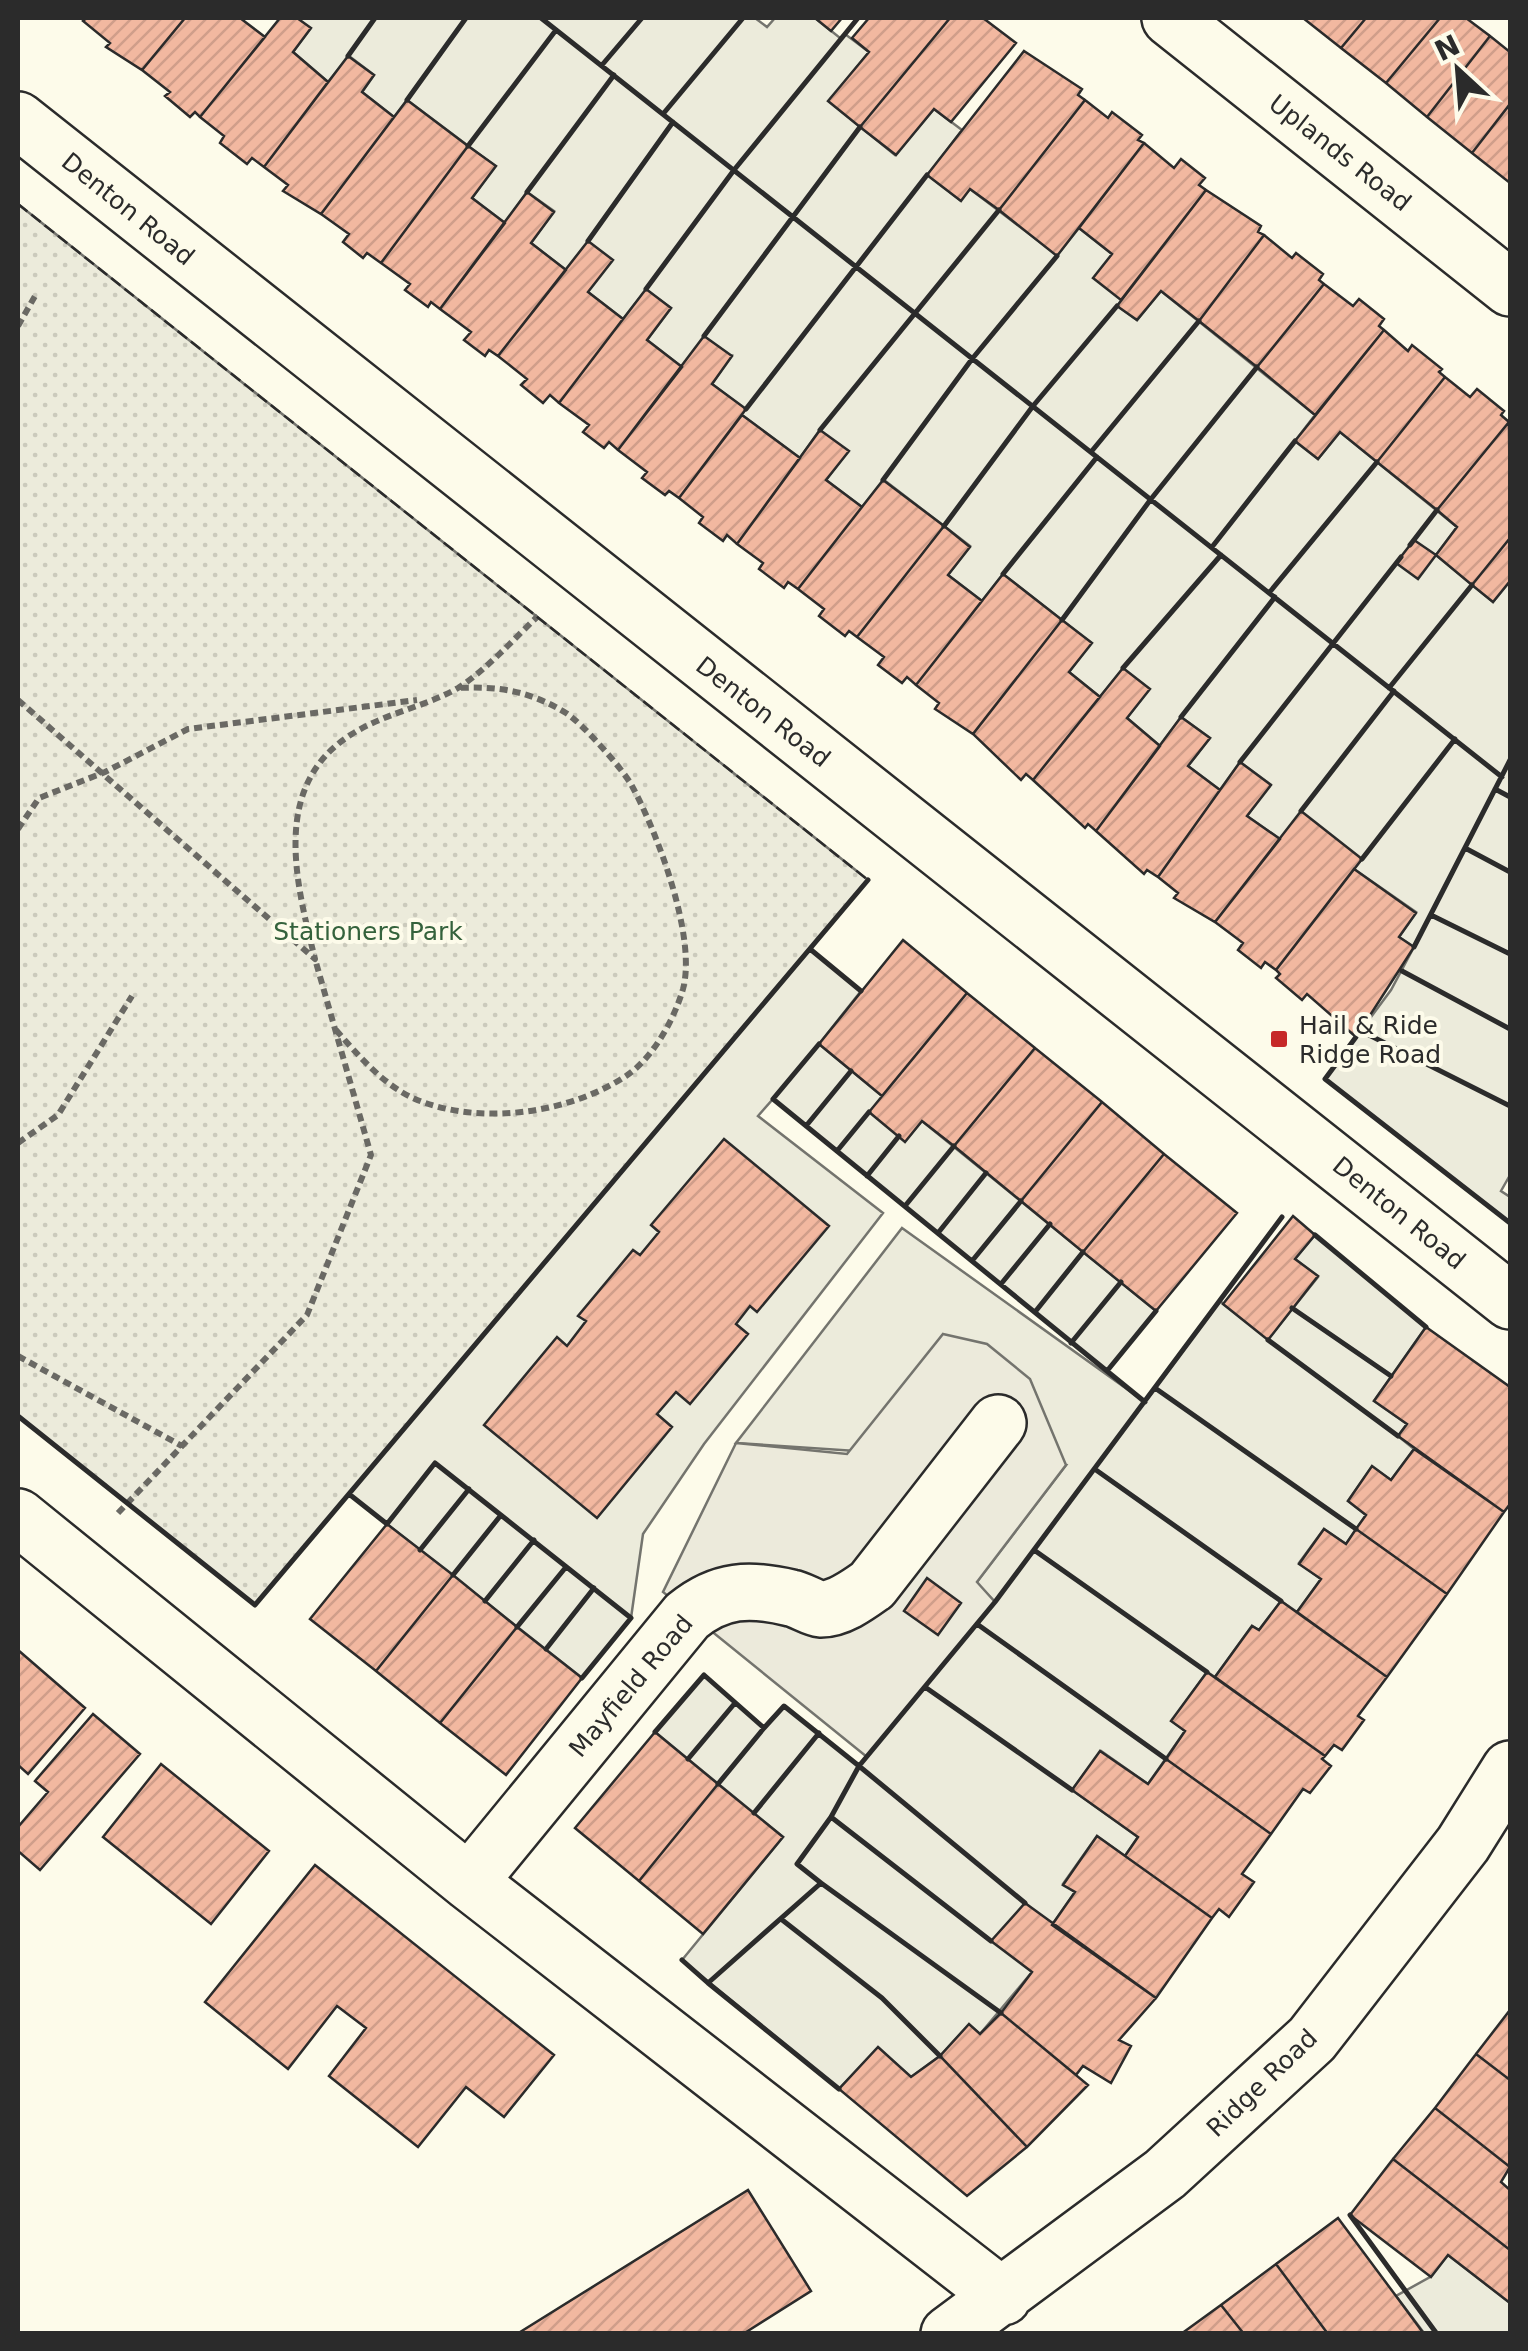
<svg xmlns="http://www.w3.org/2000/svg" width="1528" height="2351" font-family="'DejaVu Sans',sans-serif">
	<defs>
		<pattern id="park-dots" width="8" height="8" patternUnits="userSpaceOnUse" patternTransform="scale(2.5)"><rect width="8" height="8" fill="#ecebdb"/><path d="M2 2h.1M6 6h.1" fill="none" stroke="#cbcabc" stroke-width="1.8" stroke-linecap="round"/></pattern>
		<pattern id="building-hatch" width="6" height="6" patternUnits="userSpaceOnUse" patternTransform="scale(2.5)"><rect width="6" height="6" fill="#f2b8a0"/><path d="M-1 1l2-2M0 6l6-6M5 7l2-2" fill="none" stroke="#d09e8a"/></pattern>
	</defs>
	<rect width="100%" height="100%" fill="#fdfbea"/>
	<path fill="#ecebdb" stroke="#74746e" stroke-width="2.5" d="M297 18H755L767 27 775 18H815L840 38 845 34 869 52 829 101 895 155 934 109 962 130 928 175 960 200 970 189 1057 255 1079 228 1112 254 1121 300 1118 306 1137 320 1161 291 1315 415 1295 441 1318 459 1340 432 1457 527 1436 555 1493 602 1510 581V1175L1501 1191 1510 1197V1223L1325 1079 1391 990 1414 947 1399 937 1416 912 1354 869 1362 859 1280 839 1247 816 1270 784 1240 762 1220 790 1188 766 1210 738 1181 717 1160 746 1127 718 1149 689 1123 669 1100 697 1069 672 1091 643 1003 574 982 601 948 575 970 546 884 480 862 507 826 480 848 451 819 431 800 458 742 415 745 409 712 384 731 356 682 367 647 340 671 308 646 290 623 319 588 292V242L566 270 531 243 554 211 527 192 505 223 472 198 495 166 407 100 394 117 362 92 374 75 349 56 328 82 293 52 310 29Z
		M810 949 861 991 819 1044 882 1096 905 1141 922 1121 1156 1311 1107 1371 773 1099 758 1116 883 1213 704 1444 643 1534 631 1618 582 1678 349 1494Z
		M902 1228 1145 1402 1220 1301 1268 1339 1318 1277 1295 1259 1315 1235 1426 1327 1374 1401 1407 1424 1398 1436 1414 1449 1391 1480 1372 1467 1348 1501 1366 1515 1346 1544 1324 1529 1299 1563 1321 1579 1297 1612 1281 1601 1259 1630 1252 1626 1215 1677 1207 1672 1172 1721 1185 1731 1148 1784 1101 1751 1072 1790 1138 1837 1125 1856 1097 1836 1063 1884 1075 1892 1052 1925 1025 1903 1032 1972 980 2034 969 2025 940 2056 911 2077 878 2048 839 2089 682 1960 783 1837 655 1732 704 1675 764 1727 784 1706 859 1766 995 1602 976 1583 1066 1465 736 1443Z
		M1448 2255 1510 2303V2333H1424L1396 2296 1430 2277Z"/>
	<path fill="url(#park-dots)" stroke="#74746e" stroke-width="2.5" d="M18 204 868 880 255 1605 18 1416Z"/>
	<path fill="#eceadb" stroke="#74746e" stroke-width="2.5" d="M943 1334 987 1344 1030 1379 1066 1465 977 1582 995 1602 867 1757 663 1592 736 1443 847 1454Z"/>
	<path fill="url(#building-hatch)" stroke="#2b2b2b" stroke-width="2.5" d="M86 18H185L142 70 106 47 110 43 83 21Z
		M185 18H240L265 37 200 117 195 112 190 117 165 96 170 92 142 70Z
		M280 18H297L311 28 293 52 328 82 264 167 252 158 247 164 220 143 224 136 200 117Z
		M815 18H842L831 31Z
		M869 18H950L860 127 828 101 869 52 852 38Z
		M950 18H983L1016 43 951 122 934 109 896 155 860 127Z
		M1303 18H1366L1341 48Z
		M1366 18H1440L1386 83 1341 48Z
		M1440 18H1466L1490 36 1427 117 1386 83Z
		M1490 36 1510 52V104L1472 153 1427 117Z
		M1024 51 1082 89 1078 95 1085 100 999 210 970 189 961 201 927 175Z
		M348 56 374 75 362 92 394 117 321 214 283 191 288 185 264 167Z
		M407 100 468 146 381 263 367 253 363 258 343 242 349 234 321 214Z
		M1085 100 1108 118 1112 112 1142 135 1138 140 1144 143 1057 256 999 210Z
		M1510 104V183L1472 153Z
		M1144 143 1174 168 1181 159 1205 178 1199 185 1206 190 1121 300 1093 278 1112 254 1079 228Z
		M468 146 496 166 472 198 505 223 440 309 431 302 428 307 405 290 410 284 381 263Z
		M1206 190 1261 226 1258 232 1264 235 1199 321 1161 291 1137 320 1117 306Z
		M527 192 554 212 531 243 566 270 498 356 489 350 485 356 464 340 471 332 440 309Z
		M1264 235 1292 258 1296 253 1323 274 1319 280 1324 284 1257 367 1199 321Z
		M588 241 613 260 588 292 623 319 559 403 550 395 543 403 521 385 527 379 498 356Z
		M1324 284 1353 306 1359 299 1384 319 1379 326 1384 330 1315 415 1257 367Z
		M646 289 671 308 647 340 682 367 618 450 609 442 604 448 583 432 589 425 559 403Z
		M1384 330 1408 351 1412 345 1442 369 1439 372 1445 377 1377 462 1340 432 1318 459 1295 441Z
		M704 336 732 356 712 384 746 409 679 498 669 491 665 495 642 478 647 472 618 450Z
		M1445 377 1470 397 1477 389 1504 411 1501 415 1509 422 1437 510 1377 462Z
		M742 415 800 458 737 544 727 535 723 541 699 523 703 517 679 498Z
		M1509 422 1510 538 1472 585 1436 555 1457 527 1437 510Z
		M820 430 849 451 826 480 862 507 798 589 788 582 784 588 759 569 763 563 737 544Z
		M883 480 944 526 857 637 849 631 845 636 819 616 824 609 798 589Z
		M944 526 970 547 948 575 982 601 916 685 907 677 902 683 878 665 884 657 857 637Z
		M1510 538V581L1493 602 1472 585Z
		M1414 540 1436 555 1418 579 1396 563Z
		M1003 574 1062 620 973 734 935 709 939 703 916 685Z
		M1062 620 1092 643 1069 672 1100 697 1033 780 1026 774 1021 780 973 734Z
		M1123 668 1150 689 1127 718 1160 746 1096 831 1088 824 1085 828 1033 780Z
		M1181 717 1210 738 1188 766 1220 790 1158 877 1147 870 1144 874 1096 831Z
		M1240 762 1271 785 1247 816 1280 839 1215 922 1174 898 1178 893 1158 877Z
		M1301 811 1362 859 1276 970 1265 962 1261 968 1238 950 1243 943 1215 922Z
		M1354 869 1416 913 1399 937 1414 947 1356 1037 1307 994 1302 1000 1276 978 1280 974 1276 970Z
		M903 940 967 993 882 1096 819 1044Z
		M967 993 1035 1048 954 1146 922 1121 905 1142 869 1112Z
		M1035 1048 1102 1102 1021 1201 954 1146Z
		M1102 1102 1164 1154 1083 1252 1021 1201Z
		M724 1139 829 1226 757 1312 750 1306 736 1324 748 1334 690 1404 676 1392 657 1414 672 1427 597 1518 484 1425 557 1337 567 1346 586 1321 578 1316 633 1250 640 1255 659 1232 651 1225Z
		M1164 1154 1237 1213 1156 1311 1083 1252Z
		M1293 1216 1315 1235 1295 1259 1318 1276 1268 1340 1223 1304Z
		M1426 1327 1510 1387V1504L1504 1512 1398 1436 1407 1424 1374 1401Z
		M1414 1449 1504 1512 1447 1594 1356 1529 1366 1515 1348 1501 1372 1466 1391 1480Z
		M387 1524 453 1575 376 1671 310 1619Z
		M1324 1529 1346 1544 1356 1529 1447 1594 1387 1677 1297 1612 1321 1579 1299 1564Z
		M453 1575 517 1627 440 1723 376 1671Z
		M927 1578 961 1603 938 1635 904 1611Z
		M1281 1601 1387 1677 1358 1716 1364 1720 1342 1750 1334 1745 1325 1756 1215 1677 1252 1626 1259 1630Z
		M517 1627 582 1678 506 1775 440 1723Z
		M18 1650 85 1708 28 1774 18 1765Z
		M1207 1672 1325 1756 1322 1759 1331 1766 1310 1793 1303 1789 1271 1834 1166 1759 1185 1731 1171 1721Z
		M93 1714 140 1754 40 1870 18 1851V1827L48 1792 35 1781Z
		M655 1732 718 1784 639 1881 575 1828Z
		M1100 1751 1148 1784 1166 1759 1271 1834 1242 1874 1254 1882 1229 1917 1219 1909 1212 1918 1125 1856 1138 1837 1072 1790Z
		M161 1764 269 1851 211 1924 103 1837Z
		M718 1784 783 1837 703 1934 639 1881Z
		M1097 1836 1212 1918 1156 1998 1052 1925 1075 1892 1063 1885Z
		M315 1865 554 2055 504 2117 466 2087 418 2147 329 2076 366 2028 337 2006 288 2069 205 2002Z
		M1025 1903 1156 1998 1119 2040 1131 2046 1111 2083 1083 2066 1076 2075 1001 2013 1032 1972 991 1941Z
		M1510 2010V2080L1476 2054Z
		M1001 2013 1088 2085 1027 2147 940 2056 969 2024 980 2034Z
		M878 2047 911 2077 940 2056 1027 2147 967 2196 839 2089Z
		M1476 2054 1510 2080V2167L1435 2108Z
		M1435 2108 1510 2167 1501 2182 1510 2190V2250L1393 2159Z
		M1393 2159 1510 2250V2303L1448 2255 1431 2277 1350 2215Z
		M748 2190 811 2291 743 2334H517Z
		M1338 2218 1396 2296 1424 2334H1328L1276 2264Z
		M1276 2264 1328 2334H1244L1221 2305Z
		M1221 2305 1244 2334H1181Z"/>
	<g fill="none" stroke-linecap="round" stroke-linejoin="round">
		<defs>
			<path id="street" d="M1170 18 1510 288
				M18 120C513 517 1014 906 1510 1301
				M18 1517 469 1882 1003 2297
				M469 1882 687 1616C720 1589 750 1588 791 1598 801 1600 812 1608 821 1609 839 1609 858 1595 872 1585L998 1423
				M949 2334 1165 2174 1312 2039 1463 1844 1510 1769"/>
		</defs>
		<use href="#street" stroke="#2b2b2b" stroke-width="60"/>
		<path stroke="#6a6964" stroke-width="6" stroke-dasharray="8 5" stroke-linecap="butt" d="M18 326 35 296
			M18 700 315 959C296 883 270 785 352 734 385 713 425 707 458 688 486 670 514 639 538 616
			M18 829 39 798 105 772 188 729 417 700
			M336 1030C358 1055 383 1085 415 1099 479 1126 568 1114 626 1076 653 1058 674 1020 683 989 697 937 657 832 632 786 623 769 582 723 566 713 530 691 499 686 458 688
			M18 1143 58 1115 132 996
			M18 1356 182 1446
			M118 1513 307 1315 371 1155 315 959"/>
		<use href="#street" stroke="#fdfbea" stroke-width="55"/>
		<path stroke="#2b2b2b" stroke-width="2.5" stroke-dasharray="12 5" stroke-linecap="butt" d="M18 204 868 880"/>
		<path stroke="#2b2b2b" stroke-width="5" d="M541 18 1502 777
			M348 56 375 18
			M602 65 642 18
			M407 100 466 18
			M663 114 743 18
			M468 146 556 30
			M527 192 614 75
			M588 241 673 122
			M646 289 734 170 858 18
			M704 336 860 127
			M746 409 927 175
			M820 430 999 210
			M1091 452 1199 321
			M883 480 972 359 1057 256
			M944 526 1033 406 1117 306
			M1410 545 1437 510
			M1212 547 1295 441
			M1003 574 1097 457
			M1269 593 1377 462
			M1062 620 1151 499 1257 367
			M1123 668 1221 555
			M1389 688 1472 585
			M1181 717 1275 597
			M1240 762 1401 557
			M1495 789 1510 797
			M1301 811 1394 691
			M1465 848 1510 872
			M1362 859 1455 739
			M1431 915 1510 954
			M1414 947 1510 760
			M810 949 861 991
			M1402 971 1510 1029
			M1361 1031 1510 1106
			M1356 1037 1325 1079 1510 1223
			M819 1044 773 1099 1145 1402
			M806 1126 851 1071
			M837 1151 869 1112
			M867 1176 899 1136
			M905 1206 954 1146
			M938 1233 986 1173
			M1315 1235 1426 1327
			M972 1261 1021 1201
			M1001 1284 1050 1224
			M1292 1308 1391 1376
			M1035 1312 1083 1252
			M1268 1340 1398 1436
			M1071 1343 1121 1282
			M1107 1371 1156 1311
			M1155 1388 1356 1529
			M18 1416 255 1605 868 880
			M1096 1470 1281 1601
			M349 1494 387 1524 435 1463 631 1618 582 1678
			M420 1550 469 1489
			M1034 1550 1207 1672
			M453 1575 501 1515
			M485 1601 534 1540
			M977 1624 1166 1759
			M517 1627 566 1567
			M546 1649 594 1588
			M925 1687 1072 1790
			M655 1732 704 1675 764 1728 784 1706 859 1766 831 1817 797 1864 821 1883 708 1983 682 1960
			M688 1759 735 1703
			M718 1784 764 1728
			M754 1813 819 1733
			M831 1817 991 1941
			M821 1883 1001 2013
			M1025 1903 859 1766 995 1602 1282 1217
			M781 1919 882 1998 940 2056
			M708 1983 839 2089
			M1350 2215 1437 2334"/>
	</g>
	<rect fill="#c62828" stroke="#fdfbea" stroke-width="4" x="1269" y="1029" width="20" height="20" rx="5"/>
	<g text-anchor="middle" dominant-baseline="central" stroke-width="8" stroke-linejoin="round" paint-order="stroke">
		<g font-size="25" fill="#2b2b2b" stroke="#fdfbea">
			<text transform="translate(1340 153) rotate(38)">Uplands Road</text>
			<text transform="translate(128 209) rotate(39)">Denton Road</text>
			<text transform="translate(763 712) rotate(38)">Denton Road</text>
			<text transform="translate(1399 1213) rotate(39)">Denton Road</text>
			<text transform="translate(631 1686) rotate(-50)">Mayfield Road</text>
			<text transform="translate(1262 2083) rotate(-44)">Ridge Road</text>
		</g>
		<g font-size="25" fill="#34623c" stroke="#fdfbea">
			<text x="368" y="931">Stationers Park</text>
		</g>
		<g font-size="25" fill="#2b2b2b" stroke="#fdfbea" text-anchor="start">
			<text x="1299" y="1025">Hail &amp; Ride<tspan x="1299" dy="29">Ridge Road</tspan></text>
		</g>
	</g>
	<rect width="1528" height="2351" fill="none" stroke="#2b2b2b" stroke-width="40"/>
	<g transform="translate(1458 70) rotate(334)" stroke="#fdfbea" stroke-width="8" paint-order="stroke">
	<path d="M0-8L18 38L0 25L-18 38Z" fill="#2b2b2b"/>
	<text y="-15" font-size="28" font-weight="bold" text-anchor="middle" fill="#2b2b2b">N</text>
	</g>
</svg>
